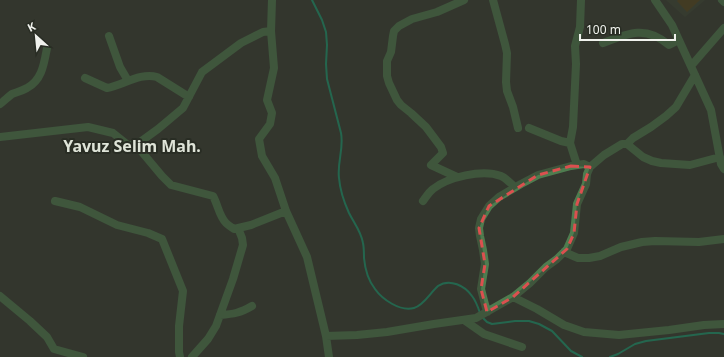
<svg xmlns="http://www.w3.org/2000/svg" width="724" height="357" font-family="'Noto Sans',sans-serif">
	<rect width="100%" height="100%" fill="#33372e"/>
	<path fill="#3b4132" d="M666 0H705L685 17Z"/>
	<path fill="#564218" d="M678 0H700L687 12 677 1Z"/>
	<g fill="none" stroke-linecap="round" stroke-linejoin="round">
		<path stroke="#13a076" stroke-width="2" d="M312 0 322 20 326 32 327 45 326 64 327 79 341 133C344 149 337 162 339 178 340 190 344 202 349 213 354 223 361 231 363 243 364 248 364 253 364 258 365 269 368 280 375 289 382 299 400 312 414 308 424 305 430 293 438 286 450 278 465 286 472 296 476 301 478 307 480 313
			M482 317 487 322 492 324 515 321H529L539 324 552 331 571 351 582 357
			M610 357 618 354 635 344 646 341 709 333H719L724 334"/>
		<path stroke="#4e7c4f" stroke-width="8" d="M272 0 271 31 274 68 267 100 272 113 270 124 259 139 262 156 275 178 286 211 307 257 326 336 329 357
			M493 0 505 44 507 53 506 82 507 91 513 107 518 128
			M655 0 672 25 711 110 721 164 724 169
			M722 0 724 2
			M109 36 120 67 127 79 129 80
			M603 43C628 33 646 25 669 45L679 40
			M691 66 724 28
			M85 78 107 88C123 85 141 72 157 77L189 97
			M0 104C4 101 8 97 12 94 17 92 22 91 27 88 42 80 44 64 47 48
			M529 128 561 141 570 143
			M0 137 88 127 113 133 128 145H136L158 129 183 108 202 72 241 43 263 32 271 31
			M627 144 633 138 651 127 666 116 676 107 695 75
			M136 145 162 176 171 185 213 196C218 205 219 216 226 223 228 225 231 227 234 229L251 225 286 211
			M577 165 570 143 573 127 576 64 575 46 580 27 581 0
			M457 177 431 165 443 153 441 147 426 127 411 113 401 105 397 100 389 83 387 76V61L391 52 393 36 394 31 399 26 412 19 437 12 464 0
			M55 201 80 207 117 225 148 233 162 239 183 291 179 326V352L180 357
			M423 201C426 197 429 192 433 189 448 177 482 169 501 176 506 178 511 184 515 187
			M564 252 578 258H589L600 256 621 247 642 242 655 241 699 242 724 239
			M0 296 30 321 47 337 54 349 83 357
			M513 297 537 309 564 325 584 332 619 335 669 330 704 325 724 324
			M487 312 481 289 485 264 483 250 480 236 479 228 481 219 489 206 499 197 521 184 538 175 571 166 584 164 590 167
			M220 315C234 314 240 313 252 306
			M464 320 484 334 522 347
			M326 336 357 335 387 332 434 324 476 318 513 297 530 283 546 267 557 259 567 249 574 233 577 204 586 184 587 174 590 167 604 155 622 144H627L643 157 652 161 661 163 690 165 720 157
			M192 357 208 339 216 326 233 279 243 245 242 238 238 228"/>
	</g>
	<path d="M0 0H724V357H0ZM571 166 590 167 577 204 574 233 567 249 513 297 487 312 481 289 485 264 479 228 489 206 538 175Z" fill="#33372e" fill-opacity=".55" fill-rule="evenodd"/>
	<path fill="none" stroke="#db504f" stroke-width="3" stroke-dasharray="8 5" stroke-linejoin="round" d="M571 166 590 167 577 204 574 233 567 249 513 297 487 312 481 289 485 264 479 228 489 206 538 175Z"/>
	<g text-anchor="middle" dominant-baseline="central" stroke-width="4" stroke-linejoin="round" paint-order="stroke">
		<g font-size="16" font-weight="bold" fill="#dfe4d8" stroke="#292d24">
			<text x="132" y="146">Yavuz Selim Mah.</text>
		</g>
	</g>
	<g transform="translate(36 36) rotate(333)" stroke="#292d24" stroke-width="3" paint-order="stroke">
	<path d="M0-3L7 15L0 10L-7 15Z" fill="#f0f2ed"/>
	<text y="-6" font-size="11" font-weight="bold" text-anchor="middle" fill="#f0f2ed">K</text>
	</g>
	<path d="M580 34v6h95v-6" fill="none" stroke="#f0f2ed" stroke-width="2"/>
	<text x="586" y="34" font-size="12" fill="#f0f2ed" stroke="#292d24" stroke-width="3" paint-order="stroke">100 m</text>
</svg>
